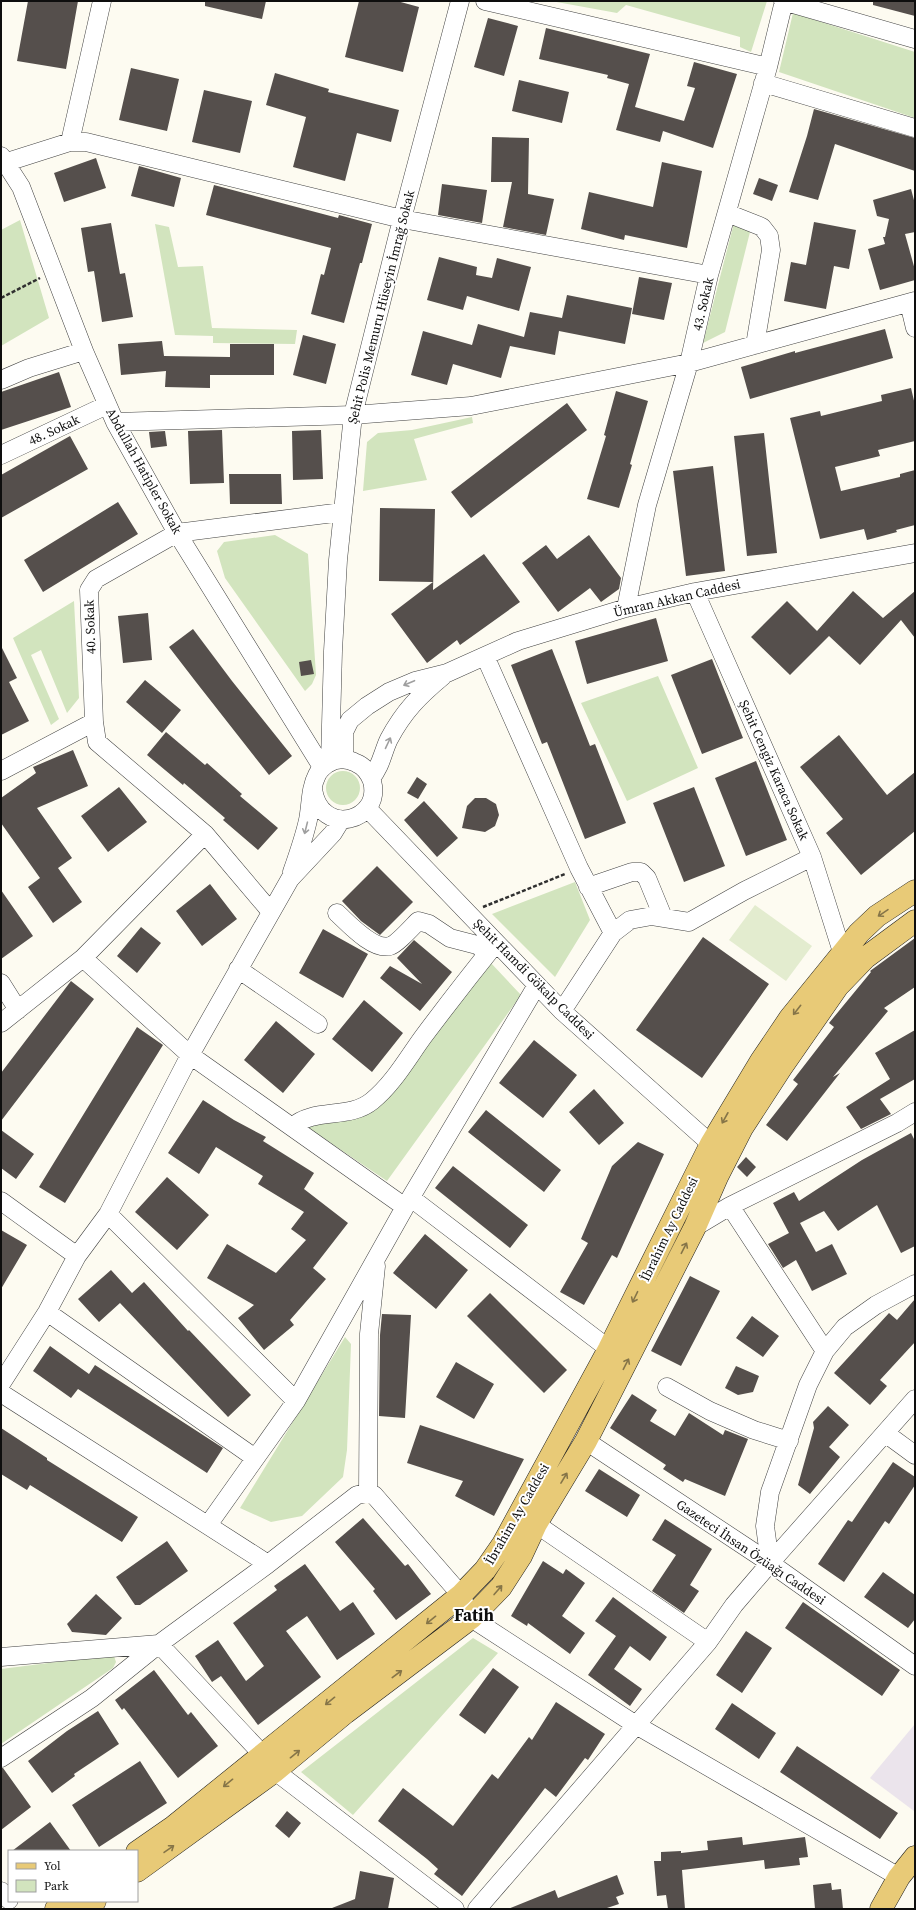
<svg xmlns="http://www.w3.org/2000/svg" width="916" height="1910" font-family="'Source Serif 4',serif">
	<rect width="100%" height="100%" fill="#fdfbf1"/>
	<path fill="#ebe4ec" d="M915 1724V1811H914L870 1778Z"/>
	<path fill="#d2e4be" d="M551 1H767L751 52 740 47V37L626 5 617 13Z
		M793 13 915 52V118L779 72Z
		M20 220 49 318 1 346V230Z
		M734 223 751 228 725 332 703 343Z
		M155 224 169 227 178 267 203 266 212 328 297 330 295 344 213 343V336L175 335Z
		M472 417 473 423 414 439 427 480 363 491 367 442 378 433 412 430Z
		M275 535 308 554 316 675 312 684 305 691 225 578 217 551 224 542Z
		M74 601 79 698 67 713 41 650 31 655 59 719 51 725 13 638Z
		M658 676 698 768 627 801 581 703Z
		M326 788a17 17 0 1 1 34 0a17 17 0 1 1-34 0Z
		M575 882 590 920 555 977 492 914Z
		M490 962 521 995 387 1181 307 1127 367 1113Z
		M345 1337 351 1344 347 1450 343 1477 302 1516 271 1522 240 1508Z
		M473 1638 498 1653 353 1815 301 1772Z
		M104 1656H114L116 1662 113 1668 1 1744V1669Z"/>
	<path fill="#e3eccf" d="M755 905 812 946 786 981 729 940Z"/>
	<path fill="#554f4c" d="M28 1H78L66 69 17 61Z
		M205 1H266L262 19 205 6Z
		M359 1H397L419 7 403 72 345 57Z
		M873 1H915V16L873 5Z
		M488 18 518 26 504 76 474 67Z
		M546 28 650 54 635 107 684 121 695 88 687 86 694 62 737 74 713 148 663 131 660 142 616 130 629 84 607 78 608 75 539 59Z
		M131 68 179 79 167 131 119 120Z
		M275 73 329 89 328 92 399 110 391 142 357 133 345 181 293 167 306 117 266 105Z
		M519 80 569 92 562 123 512 111Z
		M204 90 252 101 240 153 192 142Z
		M814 109 915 138V171L835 144 818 200 789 192 807 136Z
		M492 137 529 138 528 194 554 199 546 235 503 227 512 182H491Z
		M96 158 106 188 64 202 54 173Z
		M662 162 702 171 687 248 625 235 624 240 581 229 589 192 653 207Z
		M139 166 181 178 174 207 131 196Z
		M759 178 778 185 772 201 753 194Z
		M442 184 487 190 482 223 438 215Z
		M214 185 338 218 339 215 372 224 362 263H360L344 323 311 314 321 274 324 275 331 248 206 215Z
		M911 189 915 204V232L905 234 915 270V280L880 290 868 249 885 244 883 237H885L889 219 877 216 873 200Z
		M814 222 856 230 849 269 834 266 826 309 784 301 791 262 806 265Z
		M111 223 120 274 125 273 133 317 102 322 94 271 88 272 81 228Z
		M439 257 477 267 476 275 492 278 497 258 531 267 519 311 467 296 463 310 427 300Z
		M639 277 672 283 664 320 632 314Z
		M567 295 632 308 625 344 559 331 555 355 510 346 501 378 453 364 447 385 411 375 423 331 472 345 478 324 524 337 530 312 562 318Z
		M885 329 893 358 750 399 741 367 795 351V353Z
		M303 335 336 344 326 384 293 375Z
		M162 341 164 356 230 357V344H274V375H210V388L165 387 166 371 121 375 118 344Z
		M59 372 71 407 1 430V392Z
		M911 388 915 405V441L878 450 880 456 835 467 841 491 900 477V474L915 470V525L896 530 897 532 867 540 864 529 820 539 790 418 820 411 821 416 882 401 881 395Z
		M616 391 648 401 630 464 632 465 619 508 587 499 606 436 604 435Z
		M567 403 587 430 471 518 451 492Z
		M222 430 224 483 190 484 188 431Z
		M321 430 323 479 293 480 292 431Z
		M165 431 167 446 151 448 149 432Z
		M764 433 777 553 747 556 734 436Z
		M70 436 88 469 1 518V475Z
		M713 466 725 571 686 576 673 471Z
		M229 474H281L282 504H230Z
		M118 502 138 534 43 592 24 560Z
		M380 508 435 509 433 590 484 554 520 602 460 645 457 640 427 663 391 614 433 582 379 581Z
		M589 535 621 578 619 589 601 602 590 588 558 612 522 563 546 545 557 559Z
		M853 591 883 618 915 591V638L901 620 860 665 829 636 790 675 751 637 787 601 817 631Z
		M148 613 152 660 123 663 118 616Z
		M656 618 668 661 587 684 575 641Z
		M193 629 232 681 292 756 269 775 196 682 169 647Z
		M1 646 17 678 9 682 29 721 1 735Z
		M552 649 590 746 595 744 626 823 585 839 547 742 542 744 511 665Z
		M712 659 743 738 702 754 671 675Z
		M311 660 314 674 301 676 299 662Z
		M145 680 181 710 162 733 126 702Z
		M166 732 205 765 207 763 242 794 240 796 278 828 258 850 223 820 225 818 184 783 183 785 147 755Z
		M839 735 887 795 915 772V831L861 875 826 833 843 819 800 767Z
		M73 750 88 786 37 808 72 858 58 868 82 902 53 923 28 887 40 878 1 823V798L36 773 33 767Z
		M756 761 787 840 746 856 715 778Z
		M417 777 427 784 418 799 407 793Z
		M119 787 147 822 108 852 81 816Z
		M694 787 725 866 684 882 653 803Z
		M475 798H486L496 804 499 815 495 826 485 832 462 828 467 806Z
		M424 801 458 838 437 857 404 820Z
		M377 866 413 902 380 935 361 921 342 901Z
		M210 884 237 919 202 946 176 911Z
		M1 890 33 936 1 959Z
		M141 927 161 943 137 973 117 956Z
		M323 929 368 954 343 998 299 973Z
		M703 937 769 984 702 1078 636 1030Z
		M915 938V987L884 1008 888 1011 833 1077 840 1073 787 1141 766 1125 798 1084 793 1080 834 1027 829 1023 871 972 870 971Z
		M414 940 452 972 420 1011 380 978 390 966 422 984 397 958Z
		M71 981 94 999 1 1121V1073Z
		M364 1000 403 1033 372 1072 332 1039Z
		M276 1021 315 1054 283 1093 244 1060Z
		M137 1027 163 1045 65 1203 39 1187Z
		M915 1030V1079L880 1099 891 1114 861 1129 846 1107 890 1079 875 1053Z
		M534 1040 577 1075 543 1118 499 1083Z
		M594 1089 624 1123 599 1145 569 1112Z
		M203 1100 234 1120 266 1137 263 1141 314 1173 304 1189 348 1223 313 1268 326 1279 290 1320 294 1325 264 1350 238 1318 254 1305 207 1278 227 1244 276 1273 306 1240 291 1229 304 1212 258 1184 263 1176 216 1147 199 1174 168 1153Z
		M486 1110 561 1170 544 1192 468 1132Z
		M1 1130 34 1154 16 1179 1 1168Z
		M911 1133 915 1141V1246L901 1253 877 1205 838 1231 824 1211 800 1223 816 1252 832 1244 847 1274 812 1291 796 1260 783 1268 768 1244 789 1233 773 1203 794 1192 799 1201 862 1160Z
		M638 1142 664 1154 617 1258 612 1255 584 1305 560 1292 588 1243 581 1239 612 1166Z
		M746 1157 756 1167 747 1177 737 1167Z
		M453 1166 528 1225 510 1248 435 1188Z
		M167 1177 209 1215 177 1250 135 1212Z
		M1 1230 27 1245 1 1289Z
		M425 1234 468 1270 436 1309 393 1273Z
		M111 1270 132 1293 144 1282 188 1331 189 1330 251 1395 228 1417 120 1303 99 1322 78 1299Z
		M690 1276 720 1291 681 1366 651 1351Z
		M490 1293 567 1370 544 1393 467 1316Z
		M915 1299V1342L880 1380 887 1386 870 1405 834 1373 889 1313 897 1320Z
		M382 1314 411 1315 405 1418 379 1416 380 1335Z
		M752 1316 779 1336 763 1357 736 1338Z
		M50 1346 89 1374 95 1365 223 1448 207 1473 78 1389 71 1398 33 1371Z
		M456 1362 494 1384 474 1419 436 1397Z
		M736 1366 759 1376 753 1392 738 1395 725 1388Z
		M632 1394 657 1410 650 1421 675 1436 689 1413 723 1435 725 1430 748 1439 725 1496 685 1479 683 1482 663 1469 666 1465 610 1428Z
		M828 1406 849 1425 829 1447 840 1457 810 1494 798 1485 814 1428 813 1422Z
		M420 1425 524 1459 494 1516 455 1496 463 1481 407 1463Z
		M1 1428 47 1458V1460L138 1517 122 1542 30 1485 27 1490 1 1474Z
		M893 1462 915 1477V1485L889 1524 885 1521 844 1582 818 1564 848 1520 852 1522Z
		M599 1469 640 1495 627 1517 585 1491Z
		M363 1518 405 1566 408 1564 431 1594 396 1620 373 1591 375 1589 335 1542Z
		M665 1519 712 1549 690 1585 699 1591 684 1613 652 1591 676 1555 652 1540Z
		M167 1541 188 1571 140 1605H135L116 1577Z
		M543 1561 563 1574 566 1569 585 1583 562 1616 585 1633 570 1654 528 1623 527 1626 511 1616Z
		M305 1564 340 1611 353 1602 375 1634 337 1660 307 1616 286 1631 321 1677 258 1725 221 1676 212 1682 195 1656 218 1640 246 1681 264 1666 233 1623 277 1590 274 1586Z
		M883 1572 915 1595V1619L908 1628 864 1597Z
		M96 1594 122 1618 106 1635 72 1632 67 1624Z
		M613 1597 667 1637 650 1661 630 1646 614 1669 642 1689 630 1706 588 1675 616 1636 595 1621Z
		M803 1602 900 1670 882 1696 785 1628Z
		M746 1631 772 1648 742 1693 716 1675Z
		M493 1668 519 1687 485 1734 459 1715Z
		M154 1670 188 1715 191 1712 218 1746 178 1778 124 1708 122 1710 115 1700Z
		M556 1702 605 1734 588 1760 585 1758 556 1797 545 1788 462 1896 434 1874 438 1869 427 1859 378 1821 403 1788 453 1826 492 1774 498 1779 529 1737 532 1740Z
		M732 1703 776 1733 759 1759 715 1729Z
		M98 1711 119 1744 74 1774 75 1776 52 1793 28 1761 67 1731Z
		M797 1746 898 1813 880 1839 780 1772Z
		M140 1761 167 1803 99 1847 72 1805Z
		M1 1768H3L31 1807 1 1830Z
		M287 1811 301 1823 289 1838 275 1826Z
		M50 1822 71 1851H12Z
		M742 1837 743 1845 805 1837 808 1857 799 1858 800 1865 765 1869 764 1860 682 1870 685 1909H668L666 1895 657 1896 654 1861H661V1852L681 1851V1853L708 1850 707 1841Z
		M360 1871 394 1878 388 1909H332V1908L355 1899Z
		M617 1875 624 1894 616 1897 619 1904 604 1909H508L555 1890 558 1898Z
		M831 1883 832 1890 841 1889 843 1909H815L813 1885Z"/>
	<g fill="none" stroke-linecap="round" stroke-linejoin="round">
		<defs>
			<path id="minor" d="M485 1 768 67
				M783 1 915 39
				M763 83 915 128
				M70 142 102 1
				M1 156 21 187 84 351 115 422 177 533 322 767
				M1 164 70 142H86L402 219 709 275
				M727 213 762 227 769 236 771 250 755 345
				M909 303 915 328
				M1 380 29 368 84 351
				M115 422 353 415 471 406 689 363 915 301
				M1 455 107 405
				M695 592 812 857 842 952
				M626 608 647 505 689 363 709 275 768 67 784 1
				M485 656 579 868 613 933
				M94 722 89 590 96 579 177 533 342 512
				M344 759V732L350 720 367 706 389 692 415 681 447 673 518 641 626 608 695 592 915 553
				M330 762 333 651 338 560 353 415 402 219 460 1
				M1 771 94 722 97 742 205 834 271 912
				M371 778C381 767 383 751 389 739 404 711 419 696 443 676
				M367 808 562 1011 711 1144 721 1150
				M292 872C298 855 304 838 308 820 311 805 310 788 317 775 319 770 323 767 327 764 336 758 347 758 356 763 364 766 369 773 372 781 383 822 320 838 313 789
				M588 887 632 872H641L647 878 663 917
				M337 913C348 923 373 951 390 946 397 944 412 927 418 921L429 924 450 938 477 945 488 953
				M83 958 190 1055 405 1207
				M238 969 318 1024
				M1 983 18 1010
				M562 1011 613 933 630 920 652 916 689 922 744 891 812 857
				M1 1023 83 958 205 834
				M292 1127C314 1107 349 1120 372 1101 393 1084 407 1059 423 1037 447 1005 471 974 496 943
				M411 1198 609 1349
				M1 1201 77 1256
				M730 1206 825 1351
				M108 1214 296 1401
				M695 1227 730 1206 897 1123 915 1112
				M47 1312 255 1458
				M1 1384 47 1312 77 1256 108 1214 190 1055 290 879 333 833 341 820
				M667 1387 710 1411 754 1430 789 1441
				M1 1393 268 1564
				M885 1433 915 1455
				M586 1441 770 1563 915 1666
				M368 1493 369 1334 376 1266
				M536 1524 708 1642
				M208 1525 296 1401 405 1207 537 985
				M770 1563 915 1399
				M1 1657 159 1644 263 1755
				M1 1758 92 1698 159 1644 268 1564 357 1495 368 1493 374 1495 461 1595 471 1618 636 1725 899 1877
				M275 1771 455 1909
				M1 1891 9 1900
				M477 1909 708 1642 734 1605 770 1563 765 1526 770 1492 808 1385 825 1351 845 1327 876 1305 915 1284"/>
			<path id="major" d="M137 1852 173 1827 461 1595 485 1570 503 1544 609 1349 711 1144 761 1061 790 1018 859 933 877 916 915 891
				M137 1871 275 1771 345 1713 471 1618 501 1587 521 1556 536 1524 586 1441 695 1227 717 1177 742 1128 781 1068 838 986 865 958 915 921
				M56 1909 67 1901
				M84 1909 95 1901
				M881 1909 899 1877 915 1857"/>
		</defs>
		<use href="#minor" stroke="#414141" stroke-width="19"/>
		<use href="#major" stroke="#1f1f1f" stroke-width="23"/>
		<path stroke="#303030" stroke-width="2.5" stroke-dasharray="4 2" stroke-linecap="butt" d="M1 298 40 278
			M483 907 565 874"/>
		<use href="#minor" stroke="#fff" stroke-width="18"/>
		<use href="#major" stroke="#e8ca77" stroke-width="22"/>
	</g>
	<defs><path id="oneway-shaft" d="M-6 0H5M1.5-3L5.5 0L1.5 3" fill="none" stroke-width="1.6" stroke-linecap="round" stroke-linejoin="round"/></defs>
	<g stroke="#9f9f9f">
		<use href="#oneway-shaft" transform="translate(409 683) rotate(157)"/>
		<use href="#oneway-shaft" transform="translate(388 743) rotate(-65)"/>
		<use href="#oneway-shaft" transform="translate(306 828) rotate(104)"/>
	</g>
	<g stroke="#867548">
		<use href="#oneway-shaft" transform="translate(883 913) rotate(146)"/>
		<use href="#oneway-shaft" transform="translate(797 1010) rotate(128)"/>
		<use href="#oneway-shaft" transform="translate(725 1118) rotate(119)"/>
		<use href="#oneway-shaft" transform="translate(684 1248) rotate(-63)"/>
		<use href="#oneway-shaft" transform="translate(635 1297) rotate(116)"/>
		<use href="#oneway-shaft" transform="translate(626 1364) rotate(-63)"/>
		<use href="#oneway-shaft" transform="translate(564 1478) rotate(-59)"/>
		<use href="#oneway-shaft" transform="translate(498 1590) rotate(-49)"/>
		<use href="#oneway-shaft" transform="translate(431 1620) rotate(141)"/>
		<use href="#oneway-shaft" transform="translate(397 1674) rotate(-37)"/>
		<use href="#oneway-shaft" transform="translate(330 1701) rotate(141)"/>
		<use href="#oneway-shaft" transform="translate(295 1754) rotate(-39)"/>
		<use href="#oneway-shaft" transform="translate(228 1783) rotate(141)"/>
		<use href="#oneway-shaft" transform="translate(169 1849) rotate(-35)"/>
	</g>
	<g text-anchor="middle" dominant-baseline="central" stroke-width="4" stroke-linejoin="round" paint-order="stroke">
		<g font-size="13" fill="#0e0e0e" stroke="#fff">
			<text transform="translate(703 304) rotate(-77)">43. Sokak</text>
			<text transform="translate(381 307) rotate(-76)">Şehit Polis Memuru Hüseyin İmrağ Sokak</text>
			<text transform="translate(54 430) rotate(-25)">48. Sokak</text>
			<text transform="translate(144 471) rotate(61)">Abdullah Hatipler Sokak</text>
			<text transform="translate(677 598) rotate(-13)">Ümran Akkan Caddesi</text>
			<text transform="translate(90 627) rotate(-92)">40. Sokak</text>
			<text transform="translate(774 770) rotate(66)">Şehit Cengiz Karaca Sokak</text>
			<text transform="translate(534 979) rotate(45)">Şehit Hamdi Gökalp Caddesi</text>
			<text transform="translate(669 1229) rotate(-64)">İbrahim Ay Caddesi</text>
			<text transform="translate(517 1514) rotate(-60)">İbrahim Ay Caddesi</text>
			<text transform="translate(751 1552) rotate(34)">Gazeteci İhsan Özüağı Caddesi</text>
		</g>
		<g font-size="17" font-weight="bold" fill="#0e0e0e" stroke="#fff">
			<text x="474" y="1615">Fatih</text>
		</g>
	</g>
	<rect width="916" height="1910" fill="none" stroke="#0e0e0e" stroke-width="4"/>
	<rect x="8" y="1850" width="130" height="52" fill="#ffffff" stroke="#9f9f9f"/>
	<rect x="16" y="1863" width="20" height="6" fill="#e8ca77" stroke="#9f9f9f"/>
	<text x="44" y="1870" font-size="12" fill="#0e0e0e">Yol</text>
	<rect x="16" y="1880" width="20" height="12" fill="#d2e4be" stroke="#9f9f9f"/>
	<text x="44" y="1890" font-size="12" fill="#0e0e0e">Park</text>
</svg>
